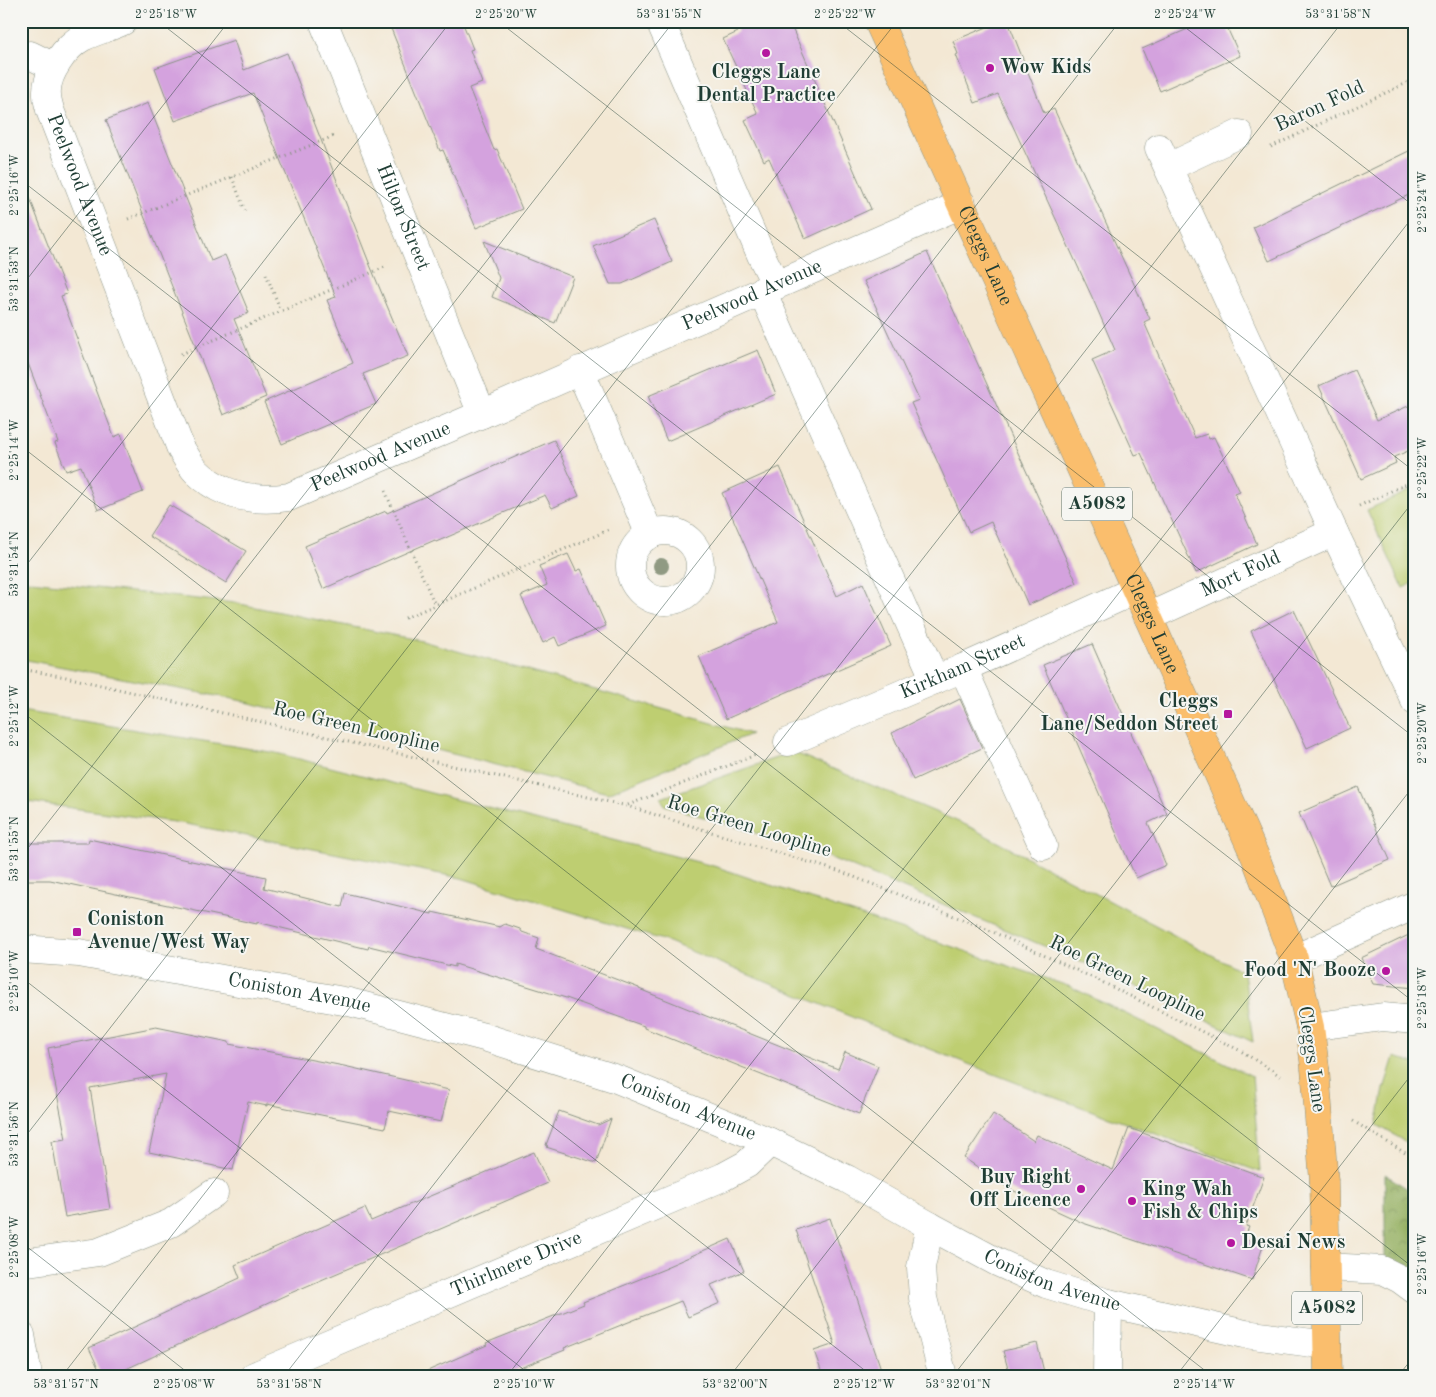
<svg xmlns="http://www.w3.org/2000/svg" width="1436" height="1397" font-family="'Old Standard TT',serif">
	<defs>
		<pattern id="forest-crowns" width="20" height="18" patternUnits="userSpaceOnUse" patternTransform="scale(1.25)"><rect width="20" height="18" fill="#96b163"/><path d="M2 6a3 3 0 1 1 6 0M12 15a3 3 0 1 1 6 0" fill="none" stroke="#7a9152"/></pattern>
	</defs>
	<rect width="100%" height="100%" fill="#f6f6f2"/>
	<filter id="ink" filterUnits="userSpaceOnUse"><feTurbulence type="fractalNoise" baseFrequency=".02" numOctaves="2"/><feDisplacementMap in="SourceGraphic" scale="10" xChannelSelector="R" yChannelSelector="G"/><feConvolveMatrix kernelMatrix="1 2 1 2 8 2 1 2 1" color-interpolation-filters="sRGB"/></filter>
	<filter id="wash" filterUnits="userSpaceOnUse"><feTurbulence type="fractalNoise" baseFrequency=".0096" numOctaves="4" result="noise"/><feDisplacementMap in="SourceGraphic" scale="20" xChannelSelector="R" yChannelSelector="G"/><feGaussianBlur stdDeviation="1.12" result="paint"/><feColorMatrix in="noise" values="0 0 0 0 0 0 0 0 0 0 0 0 0 0 0 0 0 1.4 0 .05"/><feComposite in="paint" operator="in"/></filter>
	<g filter="url(#wash)">
		<rect width="100%" height="100%" fill="#f3e8d4"/>
		<path fill="#bece71" stroke="#6e8652" d="M1415 488V582L1403 588 1367 510Z
			M21 580 235 603 422 641 751 734 608 793 238 700 21 659Z
			M21 711 276 753 717 867 1071 987 1252 1076 1260 1172 1035 1090 930 1049 666 941 461 878 181 823 21 801Z
			M793 752 966 825 1244 972 1253 1042 1090 965 814 851 664 805 661 798Z
			M1394 1057 1415 1063V1147L1377 1125 1384 1089Z"/>
		<path fill="url(#forest-crowns)" stroke="#5a774c" d="M1385 1174 1415 1194V1279L1385 1259Z"/>
		<g id="blocks">
			<path fill="#d4a2de" d="M388 21H462L473 49 470 50 482 83 469 88 494 150 497 149 522 209 476 228 443 150 440 151Z
				M733 21H789L871 209 805 239 769 158 764 161 745 120 758 114 723 39 738 32Z
				M1002 21H1008L1044 113 1054 109 1150 319 1144 322 1195 438 1207 434 1209 439 1214 437 1240 492 1235 494 1257 544 1196 573 1141 453 1135 455 1092 360 1115 350 1092 297 998 94 975 103 956 55 958 54 953 41Z
				M1206 21H1224L1240 56 1160 91 1142 49Z
				M234 40 244 70 287 53 370 265 408 356 363 374 376 404 282 444 264 402 353 363 327 300 336 297 253 93 175 121 155 68Z
				M148 103 211 261 225 255 249 313 234 319 266 397 223 415 106 120Z
				M1415 148V192L1269 261 1253 227Z
				M24 183 67 294 61 296 114 437 121 434 143 492 98 510 81 466 66 471 55 443 58 442 21 345V184Z
				M654 220 672 262 622 284H610L593 246Z
				M484 241 573 277 555 323 492 297 499 278Z
				M927 252 1077 583 1028 605 991 522 969 532 911 403 919 400 864 281Z
				M758 350 776 394 667 441 648 396Z
				M1354 370 1377 420 1415 403V448L1394 457 1396 463 1361 479 1319 386Z
				M554 440 579 496 552 508 545 495 436 542 435 540 323 589 305 546 386 511 387 513Z
				M780 467 837 596 863 583 891 646 726 719 699 656 778 622 722 493Z
				M169 505 246 551 226 583 149 536Z
				M568 554 576 571 581 569 606 626 559 646 555 637 543 643 521 596 547 585 539 566Z
				M1294 610 1350 728 1307 748 1251 631Z
				M1092 644 1167 814 1148 823 1166 865 1136 878 1043 665Z
				M960 699 982 748 913 780 892 733Z
				M1358 787 1390 860 1330 886 1299 813Z
				M89 839 266 877 264 888 342 907 345 893 432 914V912L500 927 505 924 520 929 522 932 539 938 536 949 639 988V989L838 1069 845 1052 878 1066 859 1114 644 1028V1026L566 998 455 964V967L369 946 368 949 257 922V924L50 880H21V843H88Z
				M1415 932V988L1373 984 1361 958Z
				M156 1027 229 1042V1044L344 1066 449 1090 441 1122 389 1111 385 1128 267 1104V1106L248 1102 233 1170 149 1152 166 1074 90 1088 110 1209 65 1217 52 1141 66 1139 48 1048Z
				M559 1111 598 1125 611 1119 596 1163 546 1147 548 1146 546 1145Z
				M993 1114 1034 1141 1037 1135 1113 1170 1129 1128 1264 1177 1246 1226 1249 1227 1244 1239 1263 1246 1252 1280 1083 1223 1012 1190 964 1158Z
				M534 1152 548 1183 286 1295 111 1376H102L89 1348 240 1278 235 1265 365 1208 371 1221Z
				M830 1218 881 1369 860 1376H823L814 1351 835 1344 796 1230Z
				M730 1239 744 1271 711 1285 720 1303 688 1317 681 1301 564 1348 565 1350 500 1376H416L487 1345 486 1343 584 1304 583 1302 667 1268 666 1267Z
				M1037 1343 1045 1376H1010L1003 1351Z"/>
		</g>
	</g>
	<g filter="url(#ink)">
		<use href="#blocks" fill-opacity="0" stroke="#899284" stroke-width="1"/>
		<g fill="none" stroke-linecap="round" stroke-linejoin="round">
			<defs>
				<g id="minor">
					<path id="s1" d="M123 21C110 27 96 31 83 37 66 46 45 74 47 95 47 100 49 105 50 110L181 449C186 456 190 465 196 471 222 497 255 502 289 497L482 414 962 204"/>
					<path id="s2" d="M323 21 482 414"/>
					<path d="M660 21 761 255 776 285"/>
					<path d="M30 55 54 67"/>
					<path d="M1159 148 1334 532 1415 701"/>
					<path d="M1169 167 1239 134"/>
					<path d="M762 291 935 680"/>
					<path d="M580 370 650 535"/>
					<circle cx="665" cy="566" r="35"/>
					<path id="s3" d="M1148 617 1334 532"/>
					<path d="M963 668 1043 846"/>
					<path id="s4" d="M788 742 963 668 1136 590"/>
					<path id="s5" d="M21 949 79 953 349 1002 484 1037 617 1079 770 1142 847 1179 930 1226 997 1262 1046 1284 1108 1303 1245 1334 1327 1345"/>
					<path d="M1294 959 1415 905"/>
					<path d="M1310 1027 1383 1017 1415 1020"/>
					<path d="M930 1226 921 1267 923 1298 943 1376"/>
					<path d="M21 1263 99 1252 171 1223 214 1193"/>
					<path d="M1326 1267 1382 1270 1400 1279 1415 1290"/>
					<path d="M21 1335 28 1376"/>
					<path id="s6" d="M254 1376 723 1177 747 1164 770 1142"/>
					<path d="M1107 1376 1108 1303"/>
				</g>
				<g id="major">
					<path id="s7" d="M878 21 1136 590 1255 856 1294 959 1310 1027 1315 1068"/>
					<path d="M1324 1182 1328 1376"/>
				</g>
			</defs>
			<use href="#minor" stroke="#899284" stroke-width="29"/>
			<use href="#major" stroke="#899284" stroke-width="29"/>
			<path stroke="#899284" stroke-width="3" stroke-dasharray="1 4" stroke-linecap="butt" d="M1271 147 1415 79
				M232 177 245 211
				M128 219 334 136
				M266 274 281 311
				M181 354 387 266
				M385 491 435 605
				M1359 506 1415 480
				M1409 594 1415 591
				M405 618 611 529
				M21 669 66 677 627 806 844 873 982 927 1098 980 1241 1051 1282 1077
				M628 805 758 754
				M1353 1121 1415 1159"/>
			<use href="#minor" stroke="#fff" stroke-width="28"/>
			<use href="#major" stroke="#fabe6d" stroke-width="28"/>
			<defs>
				<path id="major-bridge" d="M1315 1068 1324 1182"/>
			</defs>
			<use href="#major-bridge" stroke="#899284" stroke-width="29" stroke-linecap="butt"/>
			<use href="#major-bridge" stroke="#fabe6d" stroke-width="28"/>
		</g>
		<circle fill="#909a83" cx="661" cy="566" r="8"/>
	</g>
	<path fill="none" stroke="#1f3d34" stroke-width="1" stroke-opacity="0.45" d="M158 21 1415 1003M498 21 1415 738M837 21 1415 472M1177 21 1415 207M21 180 1415 1269M21 287 229 21M21 446 1212 1376M21 572 451 21M21 711 872 1376M21 857 674 21M21 977 532 1376M21 1142 897 21M21 1242 192 1376M62 1376 1120 21M284 1376 1343 21M507 1376 1415 214M730 1376 1415 499M953 1376 1415 784M1176 1376 1415 1070M1398 1376 1415 1355"/>
	<g fill="#b5179e" stroke="#f6f6f2" stroke-width="2">
		<circle cx="766" cy="53" r="5"/>
		<circle cx="990" cy="68" r="5"/>
		<rect x="1223" y="709" width="10" height="10" rx="2.5"/>
		<rect x="72" y="927" width="10" height="10" rx="2.5"/>
		<circle cx="1386" cy="971" r="5"/>
		<circle cx="1081" cy="1189" r="5"/>
		<circle cx="1132" cy="1201" r="5"/>
		<circle cx="1231" cy="1243" r="5"/>
	</g>
	<g text-anchor="middle" dominant-baseline="central" stroke-width="4" stroke-linejoin="round" paint-order="stroke">
		<g fill="#f6f6f2" stroke="#60746d" stroke-width="1">
			<rect x="1062" y="487.5" width="70" height="33" rx="4"/>
			<rect x="1292" y="1291.5" width="70" height="33" rx="4"/>
		</g>
		<g font-size="19" font-weight="bold" fill="#1f3d34">
			<text x="1097" y="504">A5082</text>
			<text x="1327" y="1308">A5082</text>
		</g>
		<g font-size="20" font-weight="bold" fill="#1f3d34" stroke="#f6f6f2" text-anchor="start">
			<text x="1000" y="68">Wow Kids</text>
			<text x="766" y="73" text-anchor="middle">Cleggs Lane<tspan x="766" dy="23">Dental Practice</tspan></text>
			<text x="1218" y="702" text-anchor="end">Cleggs<tspan x="1218" dy="23">Lane/Seddon Street</tspan></text>
			<text x="87" y="920">Coniston<tspan x="87" dy="23">Avenue/West Way</tspan></text>
			<text x="1376" y="971" text-anchor="end">Food 'N' Booze</text>
			<text x="1071" y="1178" text-anchor="end">Buy Right<tspan x="1071" dy="23">Off Licence</tspan></text>
			<text x="1142" y="1190">King Wah<tspan x="1142" dy="23">Fish &amp; Chips</tspan></text>
			<text x="1241" y="1243">Desai News</text>
		</g>
		<g font-size="20" fill="#1f3d34" stroke="#f6f6f2">
			<text transform="translate(1320 107) rotate(-25)">Baron Fold</text>
			<text stroke="none"><textPath href="#s1" startOffset="210">Peelwood Avenue</textPath></text>
			<text stroke="none"><textPath href="#s2" startOffset="212">Hilton Street</textPath></text>
			<text stroke="none"><textPath href="#s7" startOffset="258">Cleggs Lane</textPath></text>
			<text stroke="none"><textPath href="#s1" startOffset="1125">Peelwood Avenue</textPath></text>
			<text stroke="none"><textPath href="#s1" startOffset="720">Peelwood Avenue</textPath></text>
			<text stroke="none"><textPath href="#s3" startOffset="102">Mort Fold</textPath></text>
			<text stroke="none"><textPath href="#s7" startOffset="662">Cleggs Lane</textPath></text>
			<text stroke="none"><textPath href="#s4" startOffset="190">Kirkham Street</textPath></text>
			<text transform="translate(356 728) rotate(13)">Roe Green Loopline</text>
			<text transform="translate(749 827) rotate(17)">Roe Green Loopline</text>
			<text transform="translate(1127 979) rotate(26)">Roe Green Loopline</text>
			<text stroke="none"><textPath href="#s5" startOffset="282">Coniston Avenue</textPath></text>
			<text transform="translate(1311 1059) rotate(82)">Cleggs Lane</text>
			<text stroke="none"><textPath href="#s5" startOffset="688">Coniston Avenue</textPath></text>
			<text stroke="none"><textPath href="#s6" startOffset="285">Thirlmere Drive</textPath></text>
			<text stroke="none"><textPath href="#s5" startOffset="1092">Coniston Avenue</textPath></text>
		</g>
	</g>
	<rect width="1436" height="1397" fill="none" stroke="#f6f6f2" stroke-width="55"/>
	<rect x="28" y="28" width="1380" height="1342" fill="none" stroke="#1f3d34" stroke-width="2"/>
	<g font-size="12" text-anchor="middle" fill="#1f3d34">
		<text x="166" y="18">2°25'18"W</text>
		<text x="506" y="18">2°25'20"W</text>
		<text x="669" y="18">53°31'55"N</text>
		<text x="845" y="18">2°25'22"W</text>
		<text x="1185" y="18">2°25'24"W</text>
		<text x="1338" y="18">53°31'58"N</text>
		<text transform="translate(14 185) rotate(-90)" y="4">2°25'16"W</text>
		<text transform="translate(1422 202) rotate(-90)" y="4">2°25'24"W</text>
		<text transform="translate(14 279) rotate(-90)" y="4">53°31'53"N</text>
		<text transform="translate(14 450) rotate(-90)" y="4">2°25'14"W</text>
		<text transform="translate(1422 468) rotate(-90)" y="4">2°25'22"W</text>
		<text transform="translate(14 564) rotate(-90)" y="4">53°31'54"N</text>
		<text transform="translate(14 716) rotate(-90)" y="4">2°25'12"W</text>
		<text transform="translate(1422 733) rotate(-90)" y="4">2°25'20"W</text>
		<text transform="translate(14 849) rotate(-90)" y="4">53°31'55"N</text>
		<text transform="translate(14 981) rotate(-90)" y="4">2°25'10"W</text>
		<text transform="translate(1422 998) rotate(-90)" y="4">2°25'18"W</text>
		<text transform="translate(14 1134) rotate(-90)" y="4">53°31'56"N</text>
		<text transform="translate(14 1247) rotate(-90)" y="4">2°25'08"W</text>
		<text transform="translate(1422 1264) rotate(-90)" y="4">2°25'16"W</text>
		<text x="66" y="1388">53°31'57"N</text>
		<text x="184" y="1388">2°25'08"W</text>
		<text x="289" y="1388">53°31'58"N</text>
		<text x="524" y="1388">2°25'10"W</text>
		<text x="735" y="1388">53°32'00"N</text>
		<text x="864" y="1388">2°25'12"W</text>
		<text x="958" y="1388">53°32'01"N</text>
		<text x="1204" y="1388">2°25'14"W</text>
	</g>
</svg>
